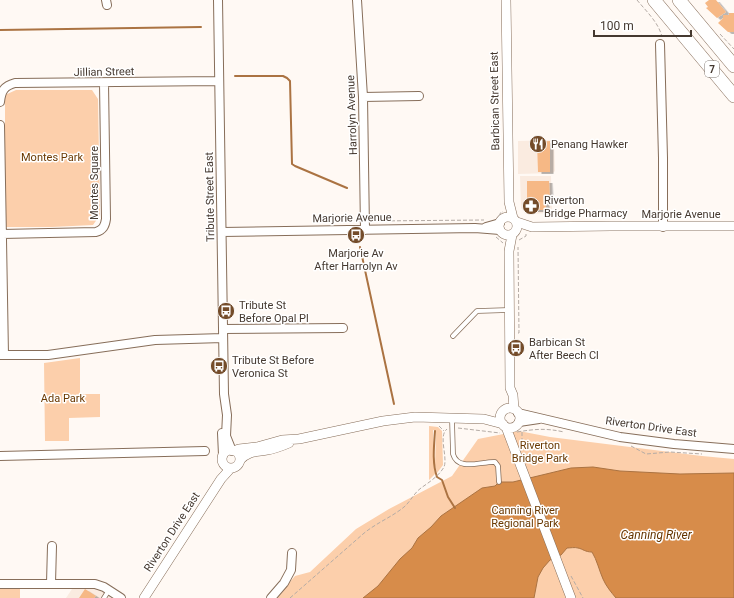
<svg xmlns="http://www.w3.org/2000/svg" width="734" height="598" font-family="Roboto,sans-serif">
	<defs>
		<filter id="shadow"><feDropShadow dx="3.5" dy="2" stdDeviation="0" flood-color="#0004"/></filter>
	</defs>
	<rect width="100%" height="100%" fill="#fff9f4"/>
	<path fill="#faebe0" d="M554 140 555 171 553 173 518 174V141Z
		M520 176H551L552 213 526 214 521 208Z
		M100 588 115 598H66L72 589Z"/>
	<path fill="#fccfab" d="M16 90H92L98 99 100 215 93 225 52 227H5V95Z
		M80 358V394H100V417L69 418V441H45L44 363Z
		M429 426 438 427 442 431 443 465 437 473 435 465 436 431 433 430 434 464 435 474 429 480Z
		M519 431 550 437 702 456 734 459V598H276L295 576 310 572 356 529 389 509 452 476 478 439Z
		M0 586H20V598H0Z"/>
	<path fill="#d78c4a" stroke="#ab7342" d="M593 467 620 471 680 474 734 473V598H616C611 592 606 586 603 579 599 570 597 560 592 552 585 552 583 549 578 548 575 547 570 548 567 548L561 555 550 560 543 568 538 577 534 598H363L378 586 400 559 412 548 418 538 431 527 441 516 482 488 495 486 499 482H513L571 468Z"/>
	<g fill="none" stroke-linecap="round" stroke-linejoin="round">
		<path stroke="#ab7342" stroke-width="2" d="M0 30 201 27
			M235 76H283L287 78 290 81 292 164 295 166 347 188
			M360 247 394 404
			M435 431C434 446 432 463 437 477L442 480 448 497 455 508"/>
	</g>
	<path fill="#f6b885" filter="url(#shadow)" d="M709 0H716L726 12 717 18 706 8 708 7 705 3Z
		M729 13H734V32H728L718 23 723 18V15H729Z
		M550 141V172H538L537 142Z
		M527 181H549L550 200 546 201V210H531L527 207Z
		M85 589 96 596 94 598H79Z"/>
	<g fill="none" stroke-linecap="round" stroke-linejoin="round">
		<defs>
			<path id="service" d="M453 336 477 311 509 310
				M452 419 453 454C458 472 482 461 495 462L498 466 499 482
				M104 598 109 590"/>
			<path id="minor" d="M106 0 107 5
				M218 0 224 394 227 415 226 436 232 451
				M357 0 363 97 365 230
				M660 44 663 158V227
				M363 97 419 96
				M0 102C1 91 4 86 15 83L219 81
				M0 125 4 355
				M486 227 500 223
				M222 232 475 228 500 230
				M2 234 96 232C103 230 105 226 106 219L104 83
				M223 329 343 328
				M0 355H48L155 340 223 338
				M518 413 620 437 674 444 734 449
				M519 422 539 419
				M222 433 223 455
				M0 456 205 451
				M51 583 52 546
				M0 584H95L104 587 121 598
				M271 598 284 583 291 570 292 553"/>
			<path id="tertiary" d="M506 0 509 202 513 218
				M499 226a9 9 0 1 1 18 0a9 9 0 1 1-18 0Z
				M517 222 532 227 611 226H734
				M512 235 509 251 510 388 513 395 514 409
				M500 418a10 10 0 1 1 20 0a10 10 0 1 1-20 0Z
				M506 427 571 598
				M222 459a9 9 0 1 1 18 0a9 9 0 1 1-18 0Z
				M234 451 239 449 257 447 282 440 299 439 383 421 415 417 484 419 503 424
				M240 460C248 451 256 452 267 450 274 449 282 446 289 443
				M144 598 221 479 231 468"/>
			<path id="trunk" d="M654 0 734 96
				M679 0 734 66"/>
		</defs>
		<use href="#service" stroke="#876e5a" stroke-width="5.5"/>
		<use href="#minor" stroke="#876e5a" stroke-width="10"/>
		<use href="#tertiary" stroke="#876e5a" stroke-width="10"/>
		<use href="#trunk" stroke="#876e5a" stroke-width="14"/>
		<path stroke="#b4aba5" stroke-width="1" stroke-dasharray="4 2" stroke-linecap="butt" d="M637 0C646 11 659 23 662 37
			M720 34 734 49
			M499 216 501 212H503
			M373 221 484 220
			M496 237 503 243
			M519 240 526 236V233
			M518 333H519L518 247
			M439 426 444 431
			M458 428 500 433
			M517 432C535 429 546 428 564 432
			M522 432V446
			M631 446 646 454 670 452 702 454
			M571 576 583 598
			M290 598 363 534C376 523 392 517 404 507 411 501 414 493 421 488 428 483 439 476 444 467 448 457 438 436 447 429"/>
		<use href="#service" stroke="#fff" stroke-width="4"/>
		<use href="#minor" stroke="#fff" stroke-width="8"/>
		<use href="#tertiary" stroke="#fff" stroke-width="9"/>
		<use href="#trunk" stroke="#fff" stroke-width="13"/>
	</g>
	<defs>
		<symbol id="restaurant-disc" viewBox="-11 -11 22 22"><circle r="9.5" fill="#744c2a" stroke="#fff"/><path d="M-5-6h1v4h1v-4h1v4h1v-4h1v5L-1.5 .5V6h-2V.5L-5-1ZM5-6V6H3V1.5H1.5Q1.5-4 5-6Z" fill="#fff"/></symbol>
		<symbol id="pharmacy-disc" viewBox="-11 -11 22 22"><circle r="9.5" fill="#744c2a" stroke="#fff"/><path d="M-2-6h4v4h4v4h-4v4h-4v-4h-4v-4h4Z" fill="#fff"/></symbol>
		<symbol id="bus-disc" viewBox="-11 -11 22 22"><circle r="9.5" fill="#744c2a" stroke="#fff"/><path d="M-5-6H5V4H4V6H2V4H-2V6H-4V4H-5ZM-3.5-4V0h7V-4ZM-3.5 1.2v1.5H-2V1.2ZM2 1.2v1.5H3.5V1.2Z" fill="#fff"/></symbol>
	</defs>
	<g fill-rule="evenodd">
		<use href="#restaurant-disc" x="528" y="134" width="20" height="20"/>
		<use href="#pharmacy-disc" x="521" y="196" width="20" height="20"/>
		<use href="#bus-disc" x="346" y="225" width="20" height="20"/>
		<use href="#bus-disc" x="216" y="301" width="20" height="20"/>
		<use href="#bus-disc" x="506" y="338" width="20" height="20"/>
		<use href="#bus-disc" x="209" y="356" width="20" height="20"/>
	</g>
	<g text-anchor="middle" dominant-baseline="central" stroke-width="3" stroke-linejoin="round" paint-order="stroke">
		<rect fill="#fff" stroke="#7d746e" stroke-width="1" x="705" y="61" width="14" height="16" rx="3"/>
		<g font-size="10" font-weight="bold" fill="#453930">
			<text x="712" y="69">7</text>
		</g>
		<g font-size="11" fill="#453930" stroke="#fff">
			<text transform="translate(104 72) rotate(-1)">Jillian Street</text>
			<text transform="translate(495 101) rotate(-91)">Barbican Street East</text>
			<text transform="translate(352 115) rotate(-92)">Harrolyn Avenue</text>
			<text transform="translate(94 183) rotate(-90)">Montes Square</text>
			<text transform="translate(210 197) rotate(-91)">Tribute Street East</text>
			<text x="681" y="214">Marjorie Avenue</text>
			<text transform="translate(352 218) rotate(-1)">Marjorie Avenue</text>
			<text transform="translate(651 427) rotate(8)">Riverton Drive East</text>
			<text transform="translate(172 532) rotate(-57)">Riverton Drive East</text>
		</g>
		<g font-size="11" fill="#453930" stroke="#fff" text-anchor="start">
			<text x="551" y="144">Penang Hawker</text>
			<text x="544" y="200">Riverton<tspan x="544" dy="13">Bridge Pharmacy</tspan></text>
			<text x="356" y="253" text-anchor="middle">Marjorie Av<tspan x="356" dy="13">After Harrolyn Av</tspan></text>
			<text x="239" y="305">Tribute St<tspan x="239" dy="13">Before Opal Pl</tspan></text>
			<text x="529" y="342">Barbican St<tspan x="529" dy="13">After Beech Cl</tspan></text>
			<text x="232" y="360">Tribute St Before<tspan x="232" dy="13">Veronica St</tspan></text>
		</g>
		<g font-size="11" fill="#6a3902" stroke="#fff">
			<text x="52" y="157">Montes Park</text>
			<text x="63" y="398">Ada Park</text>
			<text x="540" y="445">Riverton<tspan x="540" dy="13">Bridge Park</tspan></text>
			<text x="525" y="510">Canning River<tspan x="525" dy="13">Regional Park</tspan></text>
		</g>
		<g font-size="12" font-style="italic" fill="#653500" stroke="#fff">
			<text x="656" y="535">Canning River</text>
		</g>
	</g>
	<path d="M594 30v6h97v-6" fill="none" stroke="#453930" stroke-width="2"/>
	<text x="600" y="30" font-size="12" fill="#453930" stroke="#ffffff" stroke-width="3" paint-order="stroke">100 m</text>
</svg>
